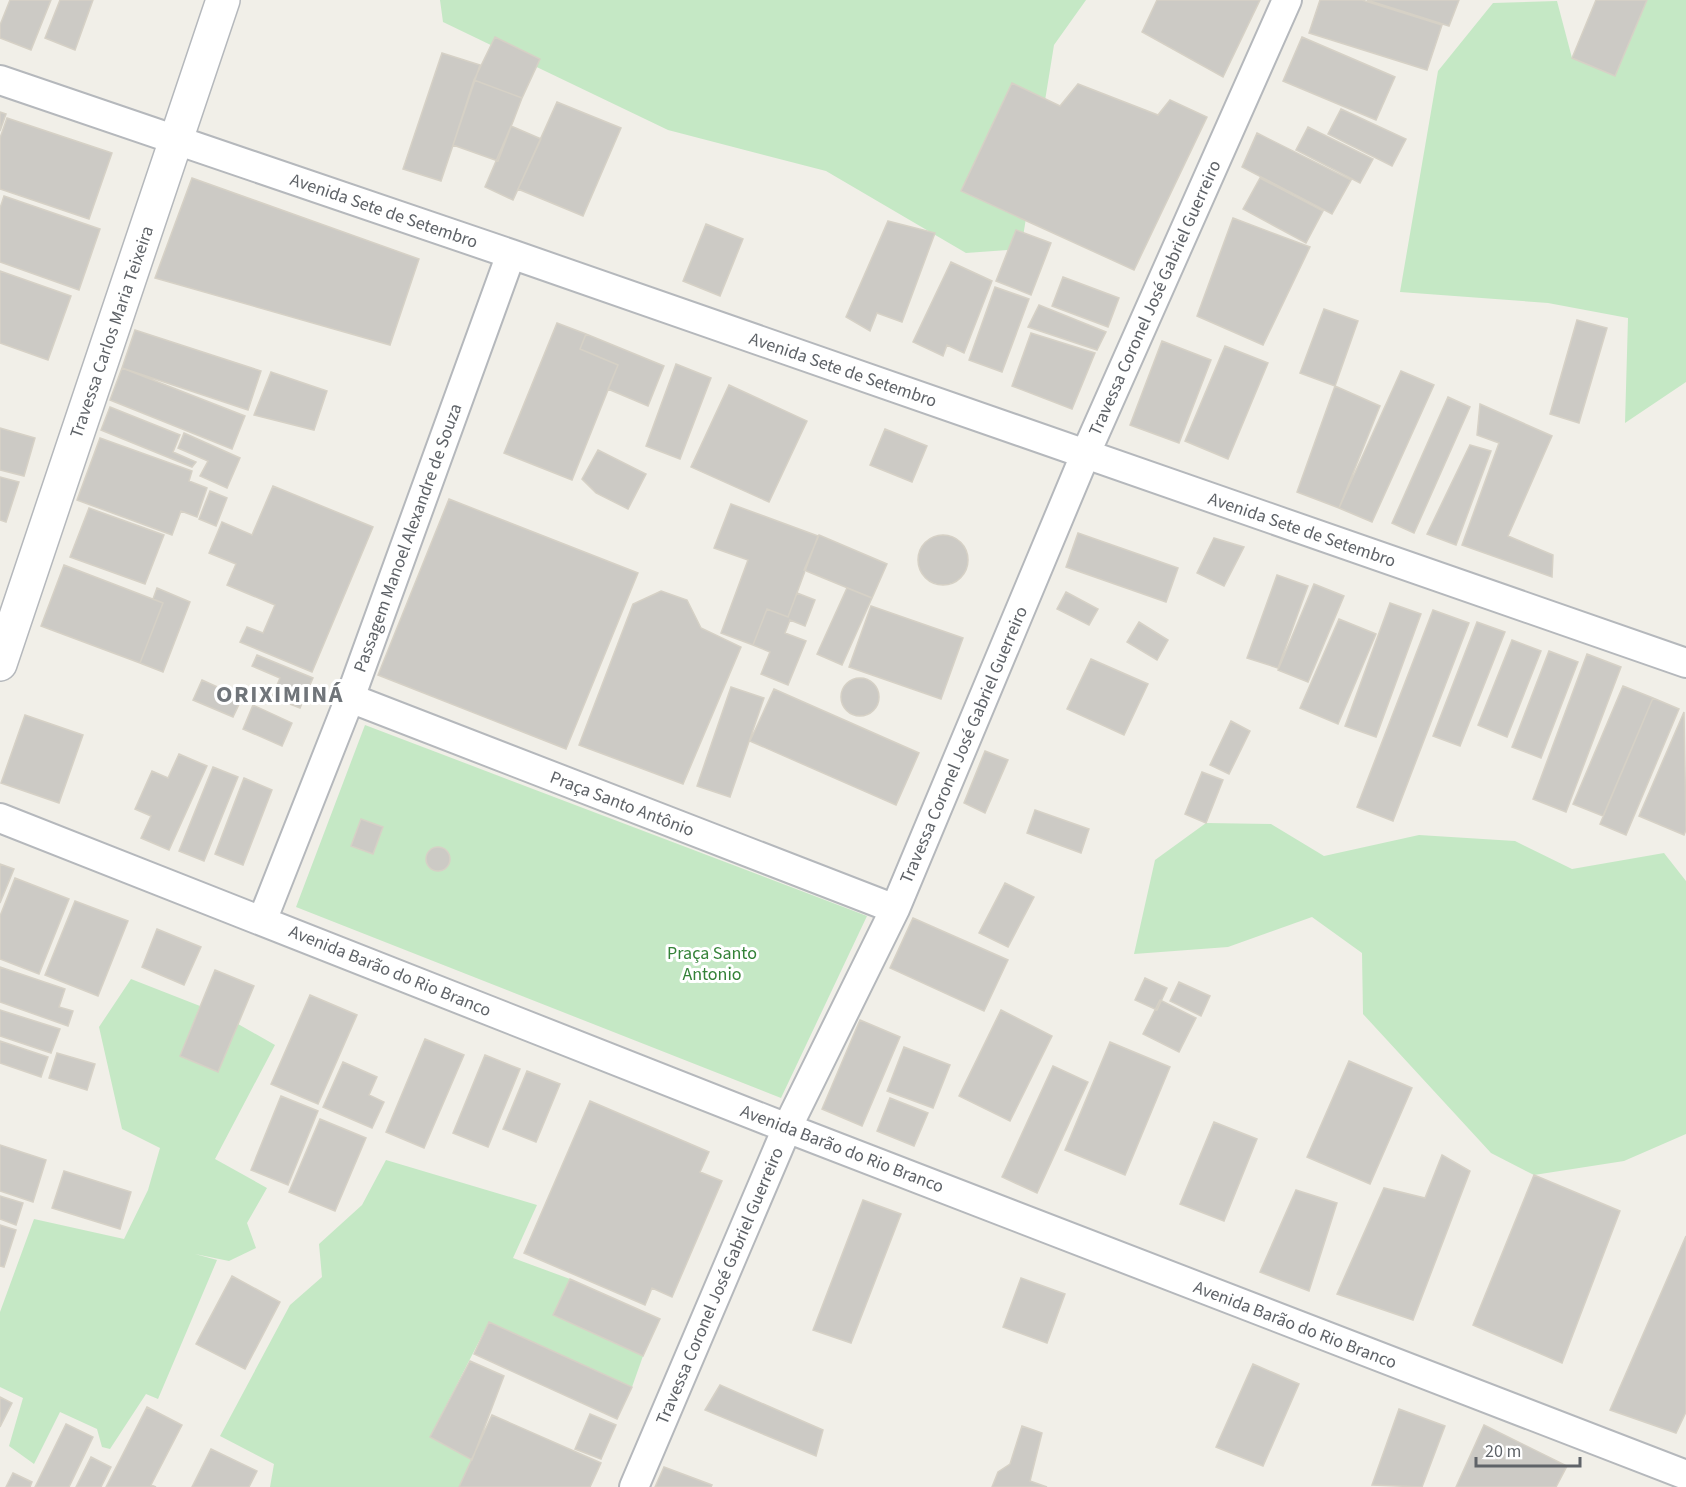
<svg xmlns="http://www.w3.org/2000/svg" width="1686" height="1487" font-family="'Source Sans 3',sans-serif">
	<rect width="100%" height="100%" fill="#f1efe8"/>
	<path fill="#c5e8c5" d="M440 0H1086L1054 45 1021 249 966 253 826 171 668 130 443 22Z
		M1646 0H1686V382L1625 423 1628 318 1548 303 1400 292 1438 71 1493 3 1557 1 1572 58 1615 76Z
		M365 725 867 916 781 1098 296 907Z
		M1206 823 1271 824 1324 856 1419 835 1515 841 1572 869 1664 853 1686 881V1134L1624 1161 1534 1175 1491 1153 1363 1014 1362 953 1312 917 1228 947 1134 954 1155 860Z
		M131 979 200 1006 180 1056 218 1072 238 1024 275 1045 215 1159 267 1188 247 1223 256 1248 229 1261 195 1254 217 1260 158 1399 146 1394 110 1449 102 1447 97 1429 60 1412 34 1464 9 1446 23 1398 0 1387V1312L34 1219 124 1239 148 1190 160 1148 122 1129 99 1027Z
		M386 1160 537 1205 513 1258 570 1279 553 1315 643 1356 632 1387 489 1322 430 1437 472 1460 459 1487H270L274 1464 220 1436 290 1305 322 1277 319 1244 362 1205Z"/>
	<path fill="#cccac5" stroke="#d6d1c6" stroke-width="1.5" d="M10 0H51L31 50 0 38V25Z
		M60 0H93L75 50 45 38Z
		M1157 0H1260L1223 77 1142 32Z
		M1320 0H1362L1442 25 1427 70 1309 33Z
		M1367 0H1459L1449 26Z
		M1596 0H1647L1615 76 1572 58Z
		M495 37 540 59 522 98 474 80Z
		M1302 37 1395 77 1376 120 1283 81Z
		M442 53 480 65 441 181 403 169Z
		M474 80 522 98 498 161 453 145Z
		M1012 83 1060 106 1078 84 1158 115 1170 100 1207 117 1134 270 961 191Z
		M557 102 621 128 583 216 518 189Z
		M1341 109 1406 139 1392 166 1328 134Z
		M0 112 6 114 0 131Z
		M7 118 112 153 89 219 0 189V138Z
		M511 126 541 139 513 200 485 187Z
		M1308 127 1373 159 1360 183 1296 150Z
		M1257 133 1351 180 1332 214 1242 167Z
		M192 178 419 259 390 345 155 278Z
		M1260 178 1323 211 1306 243 1243 209Z
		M4 196 100 229 79 290 0 262V208Z
		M1233 218 1310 247 1263 345 1197 316Z
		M888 221 935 233 902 322 877 313 870 331 846 317Z
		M706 224 743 239 720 296 683 281Z
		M1016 230 1051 243 1031 295 996 281Z
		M951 262 992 281 964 353 947 345 943 356 913 342Z
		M0 271 71 296 48 360 0 343Z
		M1063 277 1119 298 1108 327 1052 306Z
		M995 287 1029 299 1002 372 969 360Z
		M1039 305 1106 332 1097 350 1028 327Z
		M1324 309 1358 321 1335 386 1300 373Z
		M1577 320 1607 328 1579 423 1550 414Z
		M557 323 586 334 580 349 618 365 572 480 504 453Z
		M135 330 261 371 248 410 122 368Z
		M1031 333 1095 353 1072 409 1012 386Z
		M586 334 664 366 648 406 608 389 618 365 580 349Z
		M1162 341 1211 360 1179 443 1130 425Z
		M1225 346 1268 363 1228 459 1185 441Z
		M676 364 711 378 680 459 646 446Z
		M122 368 245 416 232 449 110 400Z
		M1401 371 1434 385 1372 522 1339 508Z
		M271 372 327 391 314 430 254 415Z
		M729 385 807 421 769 502 691 467Z
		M1335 386 1380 406 1339 508 1297 492Z
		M1448 397 1470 407 1414 533 1392 523Z
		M1480 404 1552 436 1508 536 1553 555 1552 577 1462 545 1499 443 1477 435Z
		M110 407 180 435 173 452 196 462 192 467 101 430Z
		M0 428 35 438 24 476 0 470Z
		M885 429 927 446 912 482 870 465Z
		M184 433 240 458 227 488 200 476 208 461 178 448Z
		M100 438 192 471 189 481 207 488 197 517 181 511 172 535 77 500Z
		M1470 445 1491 451 1456 545 1427 534Z
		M598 450 646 474 628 509 596 493 582 479Z
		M0 477 19 482 6 522 0 520Z
		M273 486 373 527 312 672 240 642 247 627 263 633 275 605 227 585 236 564 209 553 222 522 252 535Z
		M210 491 227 498 216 526 199 519Z
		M449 499 638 573 566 749 378 675Z
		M731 504 818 536 788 617 767 609 753 645 721 633 748 560 714 548Z
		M89 508 164 535 145 584 70 557Z
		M1078 533 1178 568 1166 602 1066 567Z
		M918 560a25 25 0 1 1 50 0a25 25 0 1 1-50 0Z
		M819 535 887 564 872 598 804 570Z
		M1214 538 1244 547 1224 586 1197 573Z
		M64 565 163 603 140 663 41 626Z
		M1277 575 1308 586 1278 668 1247 658Z
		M1314 584 1344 596 1308 682 1278 670Z
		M157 588 190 602 163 672 140 663 163 603 153 599Z
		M847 588 872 598 842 665 817 654Z
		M661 591 687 600 701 628 741 647 683 784 579 745 633 604Z
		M1066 592 1098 609 1089 625 1057 609Z
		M797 593 815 600 805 626 790 620 785 633 806 641 788 685 761 674 770 652 753 645 767 609 788 617Z
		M1390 603 1421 614 1376 737 1345 726Z
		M871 606 963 638 941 699 849 667Z
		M1433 610 1469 623 1393 821 1357 807Z
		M1339 619 1376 634 1338 724 1300 708Z
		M1139 622 1168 640 1157 660 1127 642Z
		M1477 622 1505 632 1460 746 1433 736Z
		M1512 640 1541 651 1507 737 1478 725Z
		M1549 651 1578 662 1541 758 1512 747Z
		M1587 654 1621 667 1566 812 1533 799Z
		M257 655 313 678 300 708 272 697 280 678 252 666Z
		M1091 659 1148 684 1124 735 1067 709Z
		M841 697a19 19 0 1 1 38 0a19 19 0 1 1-38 0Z
		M202 680 242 698 233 717 193 700Z
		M1623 686 1653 698 1603 816 1573 804Z
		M731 687 764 698 730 797 697 786Z
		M774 689 919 753 896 805 750 741Z
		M1653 698 1679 709 1626 835 1600 824Z
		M253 705 292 723 282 746 243 729Z
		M1684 712 1686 830 1684 835 1639 816Z
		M25 715 83 735 59 803 1 783Z
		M1231 721 1250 731 1229 774 1210 765Z
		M985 751 1008 760 985 813 964 803Z
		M179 754 207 766 169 850 141 838 151 816 135 809 152 771 168 778Z
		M213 767 238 777 204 861 179 851Z
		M1202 772 1223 780 1206 823 1185 814Z
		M244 778 272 790 243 865 215 854Z
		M1035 810 1089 829 1081 853 1027 833Z
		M361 819 383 827 373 854 351 846Z
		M426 859a12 12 0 1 1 24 0a12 12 0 1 1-24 0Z
		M0 864 14 869 0 903Z
		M15 878 69 899 39 974 0 959V916Z
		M1005 883 1034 897 1008 947 979 933Z
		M75 901 128 921 98 996 45 975Z
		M913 918 1008 960 984 1011 890 968Z
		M157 929 201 947 184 985 142 967Z
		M0 967 65 989 59 1007 73 1011 68 1026 0 1002Z
		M215 970 254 986 218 1072 180 1056Z
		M1145 978 1167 988 1157 1010 1135 1000Z
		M1179 982 1210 996 1201 1016 1170 1001Z
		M310 995 357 1015 318 1104 271 1084Z
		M1160 1000 1196 1018 1179 1052 1143 1034Z
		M0 1010 60 1029 51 1053 0 1036Z
		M1001 1010 1052 1036 1010 1121 959 1096Z
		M860 1020 900 1037 862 1126 822 1109Z
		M425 1039 464 1055 424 1148 386 1132Z
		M0 1041 48 1057 41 1077 0 1063Z
		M1110 1042 1170 1067 1125 1175 1065 1150Z
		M904 1047 950 1065 933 1108 887 1091Z
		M57 1053 95 1064 87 1090 49 1078Z
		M485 1055 520 1069 488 1147 453 1133Z
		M1349 1061 1412 1088 1370 1184 1307 1157Z
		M343 1062 377 1077 369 1095 384 1102 372 1128 323 1107Z
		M1053 1066 1088 1082 1037 1193 1002 1177Z
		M527 1071 560 1084 536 1142 503 1129Z
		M281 1096 318 1111 288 1185 251 1170Z
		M890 1098 928 1113 914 1146 877 1131Z
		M590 1101 709 1152 700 1172 722 1181 672 1297 652 1288 645 1305 524 1253Z
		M320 1119 366 1138 335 1211 289 1192Z
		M1214 1122 1257 1139 1224 1221 1180 1204Z
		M0 1145 46 1160 33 1202 0 1191Z
		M1442 1155 1470 1171 1413 1320 1337 1294 1384 1188 1425 1198Z
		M64 1171 131 1192 120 1229 52 1208Z
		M1534 1175 1620 1211 1562 1363 1473 1325Z
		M1296 1190 1337 1203 1309 1291 1260 1272Z
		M0 1196 23 1203 16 1225 0 1219Z
		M863 1200 901 1214 851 1343 813 1330Z
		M0 1225 16 1230 4 1267 0 1266Z
		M1686 1236V1412L1676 1433 1610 1410Z
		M232 1276 280 1302 245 1369 196 1344Z
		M1021 1278 1065 1294 1047 1343 1003 1327Z
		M570 1279 660 1319 643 1356 553 1315Z
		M489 1322 632 1387 617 1419 474 1354Z
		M470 1361 504 1376 472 1460 430 1437Z
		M1253 1364 1299 1384 1263 1466 1216 1447Z
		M720 1385 823 1430 816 1456 705 1410Z
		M0 1397 12 1403 0 1427Z
		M147 1407 182 1425 151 1485 156 1487H106Z
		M1399 1409 1445 1426 1422 1487 1372 1485Z
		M590 1414 616 1425 601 1459 575 1449Z
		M492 1415 601 1463 590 1487H459Z
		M66 1424 93 1437 69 1487H35Z
		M1484 1425 1567 1466 1556 1487H1456Z
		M1022 1426 1042 1433 1030 1481 1047 1487H992L998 1472 1010 1464Z
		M211 1449 257 1471 249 1487H192Z
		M91 1457 111 1467 101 1487H76Z
		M664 1467 712 1485 711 1487H655Z
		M13 1473 32 1482 30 1487H6Z"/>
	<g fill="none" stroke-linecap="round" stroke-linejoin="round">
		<defs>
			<path id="minor" d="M0 80 511 254 1686 663
				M350 698 895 909
				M0 818 787 1128 1686 1475
				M262 921 350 698 511 254
				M634 1487 787 1128 895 909 1085 455 1287 0"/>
			<path id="tertiary" d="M0 664 223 0"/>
		</defs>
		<use href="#minor" stroke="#b5b8bc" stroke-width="32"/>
		<use href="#tertiary" stroke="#b5b8bc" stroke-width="36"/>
		<use href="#minor" stroke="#fff" stroke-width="28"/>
		<use href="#tertiary" stroke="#fff" stroke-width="33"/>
	</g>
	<g text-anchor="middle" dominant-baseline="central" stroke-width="6" stroke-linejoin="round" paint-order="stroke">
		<g font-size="18" fill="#5f6368" stroke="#fff">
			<text transform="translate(384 211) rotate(19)">Avenida Sete de Setembro</text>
			<text transform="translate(1155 298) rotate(-66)">Travessa Coronel José Gabriel Guerreiro</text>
			<text transform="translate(112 332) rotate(-71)">Travessa Carlos Maria Teixeira</text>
			<text transform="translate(843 370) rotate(19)">Avenida Sete de Setembro</text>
			<text transform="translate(1302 530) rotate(19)">Avenida Sete de Setembro</text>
			<text transform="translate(408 538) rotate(-70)">Passagem Manoel Alexandre de Souza</text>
			<text transform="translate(964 745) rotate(-67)">Travessa Coronel José Gabriel Guerreiro</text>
			<text transform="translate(622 804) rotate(21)">Praça Santo Antônio</text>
			<text transform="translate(390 971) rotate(22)">Avenida Barão do Rio Branco</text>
			<text transform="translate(842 1149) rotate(21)">Avenida Barão do Rio Branco</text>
			<text transform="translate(720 1286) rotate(-67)">Travessa Coronel José Gabriel Guerreiro</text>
			<text transform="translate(1295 1325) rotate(21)">Avenida Barão do Rio Branco</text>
		</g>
		<g font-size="18" fill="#348238" stroke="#fff">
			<text x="712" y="953">Praça Santo<tspan x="712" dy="21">Antonio</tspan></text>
		</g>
		<g font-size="24" font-weight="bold" letter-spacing="1.5" fill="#70757a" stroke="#fff">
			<text x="280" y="694">ORIXIMINÁ</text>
		</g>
	</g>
	<path d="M1476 1457v9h104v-9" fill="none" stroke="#5f6368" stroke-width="3"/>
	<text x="1485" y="1457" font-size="18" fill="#5f6368" stroke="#ffffff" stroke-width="4.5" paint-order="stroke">20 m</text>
</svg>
